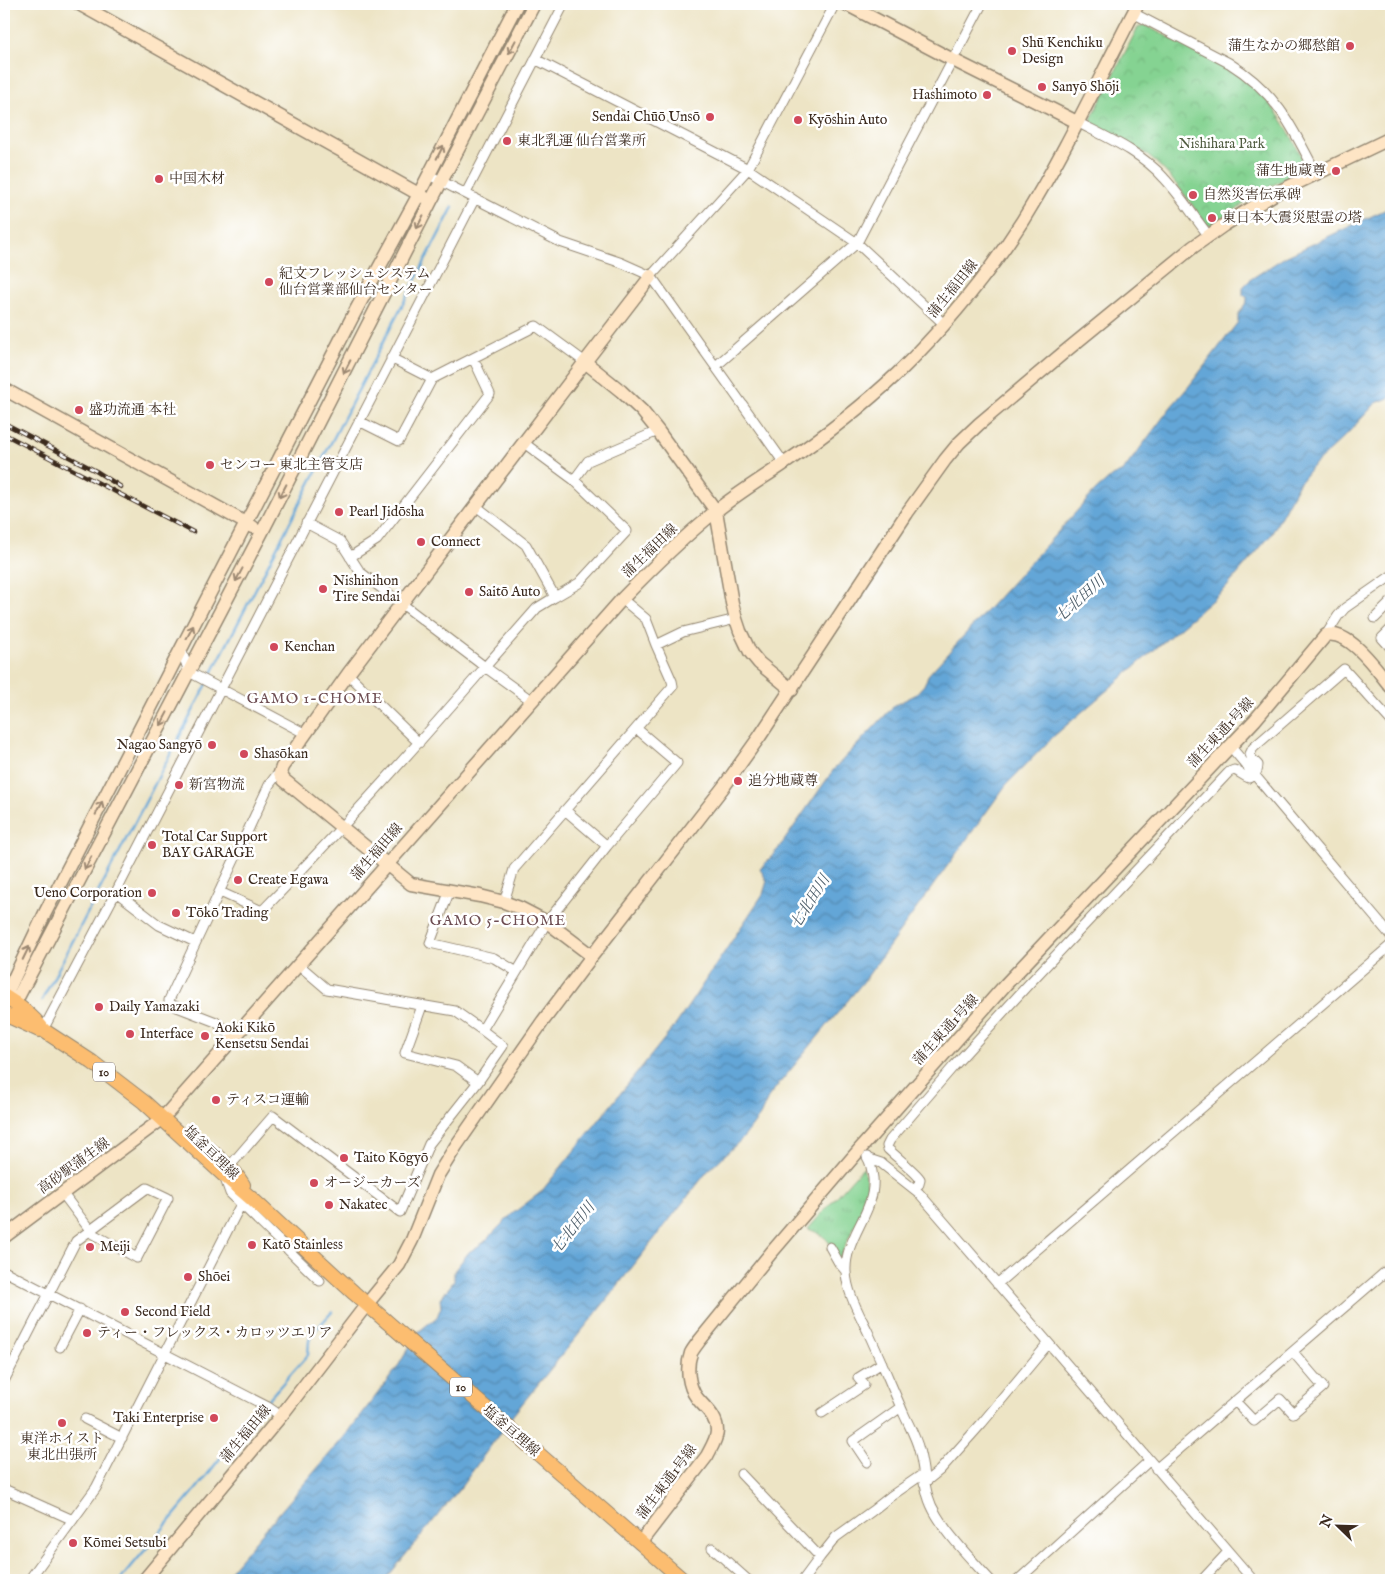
<svg xmlns="http://www.w3.org/2000/svg" width="1395" height="1584" font-family="'IM FELL English','Noto Serif JP',serif">
	<defs>
		<pattern id="grass-tufts" width="24" height="20" patternUnits="userSpaceOnUse" patternTransform="scale(1.25)"><rect width="24" height="20" fill="#85d392"/><path d="M3 7l-1-3M5 7V3M7 7l1-3M15 17l-1-3M17 17v-4M19 17l1-3" fill="none" stroke="#74b57d"/></pattern>
		<pattern id="park-crowns" width="20" height="18" patternUnits="userSpaceOnUse" patternTransform="scale(1.25)"><rect width="20" height="18" fill="#85d392"/><path d="M2 6a3 3 0 1 1 6 0M12 15a3 3 0 1 1 6 0" fill="none" stroke="#74b57d"/></pattern>
		<pattern id="water-waves" width="16" height="10" patternUnits="userSpaceOnUse" patternTransform="scale(1.25)"><rect width="16" height="10" fill="#63a6d7"/><path d="M0 5q4-4 8 0t8 0" fill="none" stroke="#5387ae"/></pattern>
	</defs>
	<rect width="100%" height="100%" fill="#fff"/>
	<filter id="ink" filterUnits="userSpaceOnUse"><feTurbulence type="fractalNoise" baseFrequency=".02" numOctaves="2"/><feDisplacementMap in="SourceGraphic" scale="10" xChannelSelector="R" yChannelSelector="G"/><feConvolveMatrix kernelMatrix="1 2 1 2 8 2 1 2 1" color-interpolation-filters="sRGB"/></filter>
	<filter id="wash" filterUnits="userSpaceOnUse"><feTurbulence type="fractalNoise" baseFrequency=".0096" numOctaves="4" result="noise"/><feDisplacementMap in="SourceGraphic" scale="20" xChannelSelector="R" yChannelSelector="G"/><feGaussianBlur stdDeviation="1.12" result="paint"/><feColorMatrix in="noise" values="0 0 0 0 0 0 0 0 0 0 0 0 0 0 0 0 0 1.4 0 .05"/><feComposite in="paint" operator="in"/></filter>
	<g filter="url(#wash)">
		<rect width="100%" height="100%" fill="#ede4c5"/>
		<path fill="url(#grass-tufts)" stroke="#607e58" d="M863 1167 868 1188 865 1204 839 1259C829 1242 828 1236 808 1229Z"/>
		<path fill="url(#park-crowns)" stroke="#607e58" d="M1144 25C1188 47 1238 66 1270 104 1285 122 1295 143 1305 164L1303 170 1271 186 1212 225 1206 224C1188 200 1171 173 1147 155 1131 143 1111 134 1093 124L1091 119 1138 27Z"/>
		<path fill="url(#water-waves)" stroke="#4f687a" d="M1391 207V397L1376 403 1346 435 1311 468 1299 483 1271 535 1225 589 1054 736 1006 785 864 981 769 1096 760 1116 744 1137 707 1172 593 1317 513 1415 461 1487 385 1580H222L349 1431 397 1368 418 1332 437 1317 441 1307 440 1299 454 1281V1271L469 1252 483 1243 512 1214 541 1192 677 1023 763 894 767 881 760 869 779 848 834 769 895 705 915 695 924 685 929 674 1095 491 1112 476 1123 471 1170 408 1189 386 1238 322V315L1247 301V297L1243 295V287L1251 279 1285 257Z"/>
		<g fill="none" stroke-linecap="round" stroke-linejoin="round">
			<path stroke="#63a6d7" stroke-width="2.5" d="M209 679 453 207
				M42 1000 207 684
				M265 1403 308 1355 309 1341 311 1335 332 1312
				M120 1580 197 1488 246 1425 262 1407"/>
		</g>
	</g>
	<g filter="url(#ink)">
		<g fill="none" stroke-linecap="round" stroke-linejoin="round">
			<defs>
				<path id="street" d="M1133 13 1229 63C1276 92 1292 126 1316 173
					M535 59 748 169 857 243 944 324
					M1077 122C1108 138 1141 152 1164 178 1181 196 1194 217 1209 236
					M429 175 560 242 622 263 651 276 784 463
					M466 193 564 4
					M651 276 748 169 835 4
					M391 358 432 379
					M716 366 857 243 982 4
					M359 421 399 441 432 379 473 358
					M574 480 588 461 658 431
					M476 506 526 545 555 597 579 583 627 531 574 480 524 443
					M350 557 377 540 490 394 473 358 536 326 585 362
					M622 599 646 619 656 645
					M1375 618 1391 602
					M1391 629 1382 638 1391 648
					M1326 635 1338 616 1345 608 1391 576
					M181 649 189 672 306 734
					M348 674 419 743
					M532 701 485 667 537 608 555 597
					M1230 746 1391 936
					M565 810 607 846
					M450 890 430 943 494 958 517 972
					M116 892 159 925 195 942
					M220 892 262 911C339 832 413 750 485 667L360 572 340 541 306 523
					M504 902 514 869 673 686 672 681 656 645 683 632 736 619
					M299 965 327 989 455 1011 482 1030
					M422 1006 405 1053 456 1066 478 1082
					M43 1030 116 892 475 198
					M234 1038 216 1022 172 1005 169 1003V1000L269 785 275 777 280 773
					M867 1157C871 1163 872 1170 873 1178 876 1212 844 1238 846 1272 847 1293 859 1313 868 1332 880 1358 891 1385 903 1412 908 1424 916 1437 919 1450 926 1475 922 1492 937 1516 951 1539 972 1560 990 1580
					M869 1159 881 1163 919 1193 1253 1580
					M229 1167 273 1116 400 1212 429 1144 478 1082 503 1046 482 1030 547 922 607 846 677 763 637 729
					M224 1176 230 1193 320 1281
					M914 1189 919 1184 920 1179C917 1173 895 1156 888 1149L887 1146 890 1140 953 1067 1026 987 1229 772 1234 770C1240 772 1243 776 1249 778 1255 775 1258 772 1258 765L1252 759 1250 754 1253 748 1344 669 1391 721
					M830 1247 839 1263 845 1270
					M4 1271 268 1407 281 1416
					M997 1284 1391 945
					M60 1347 80 1309
					M4 1381 76 1241 147 1188 168 1198 137 1258 93 1234 63 1194
					M1235 1401 1254 1421 1280 1399 1293 1413 1323 1387 1293 1352
					M822 1413 864 1385 858 1378 882 1363
					M85 1419 122 1438
					M867 1462 853 1441 901 1407
					M1156 1469 1391 1267
					M741 1474 820 1557
					M924 1483 940 1470 982 1423 1048 1344
					M4 1489 73 1520
					M712 1548 748 1580
					M29 1580 96 1488 241 1204
					M803 1580 820 1557 836 1537 872 1511 891 1496 923 1474
					M1018 1580 1149 1461
					M1202 1580 1228 1552"/>
				<path id="secondary" d="M79 4 424 197
					M846 4 953 60 1077 122
					M585 362 651 276
					M4 389 253 527
					M592 956 547 922 520 908 504 902 480 896 411 884 284 780 280 773 282 767 348 674 585 362 621 391 642 411 658 431 716 511 732 603 736 619 740 631 750 652 759 663 792 690
					M4 996 5 997 45 913 181 649 356 310 419 194 517 4
					M15 1003 262 532 431 201 534 4
					M4 1237 162 1119 622 599C652 568 682 538 716 511 737 494 760 480 782 465 823 437 862 407 898 373 945 327 988 275 1023 220 1066 151 1100 76 1138 4
					M640 1543 707 1456C711 1448 717 1439 717 1431 717 1416 705 1408 697 1398 688 1386 686 1367 691 1353 693 1349 697 1344 700 1340L771 1253 860 1149 1006 984 1255 720 1326 635C1350 630 1377 670 1391 687
					M144 1580 281 1416 367 1304 399 1265 412 1240 438 1175 456 1146 543 1021 592 956 725 785 760 736 907 513 945 460 959 443 979 424 1062 354 1193 247 1224 225 1276 193 1391 138"/>
				<path id="primary" d="M4 999 5 997C17 1004 35 1018 43 1030L92 1062 144 1102 224 1175 252 1199 354 1293 683 1580
					M4 1014 39 1030
					M210 1150 235 1173 243 1185"/>
			</defs>
			<use href="#street" stroke="#948772" stroke-width="11"/>
			<use href="#secondary" stroke="#948772" stroke-width="15"/>
			<use href="#primary" stroke="#948772" stroke-width="16"/>
			<use href="#street" stroke="#fff" stroke-width="9"/>
			<use href="#secondary" stroke="#fee5c5" stroke-width="12"/>
			<use href="#primary" stroke="#fcbd6f" stroke-width="14"/>
			<defs>
				<path id="rail" d="M4 423 96 471 121 487
					M4 434 193 532"/>
			</defs>
			<use href="#rail" stroke="#3b2a1e" stroke-width="4.5"/>
			<use href="#rail" stroke="#fff" stroke-width="2.5" stroke-dasharray="8" stroke-linecap="butt"/>
		</g>
		<defs><path id="oneway-shaft" d="M-6 0H5M1.5-3L5.5 0L1.5 3" fill="none" stroke-width="1.6" stroke-linecap="round" stroke-linejoin="round" transform="scale(1.25)"/></defs>
		<g stroke="#9c8872">
			<use href="#oneway-shaft" transform="translate(512 47) rotate(118)"/>
			<use href="#oneway-shaft" transform="translate(440 152) rotate(-63)"/>
			<use href="#oneway-shaft" transform="translate(420 222) rotate(117)"/>
			<use href="#oneway-shaft" transform="translate(347 367) rotate(117)"/>
			<use href="#oneway-shaft" transform="translate(283 491) rotate(117)"/>
			<use href="#oneway-shaft" transform="translate(239 575) rotate(118)"/>
			<use href="#oneway-shaft" transform="translate(190 632) rotate(-62)"/>
			<use href="#oneway-shaft" transform="translate(164 719) rotate(118)"/>
			<use href="#oneway-shaft" transform="translate(99 808) rotate(-63)"/>
			<use href="#oneway-shaft" transform="translate(88 863) rotate(118)"/>
			<use href="#oneway-shaft" transform="translate(26 953) rotate(-64)"/>
		</g>
	</g>
	<g fill="#d1495b" stroke="#fff" stroke-width="2">
		<circle cx="1350" cy="46" r="5"/>
		<circle cx="1012" cy="51" r="5"/>
		<circle cx="1042" cy="87" r="5"/>
		<circle cx="987" cy="95" r="5"/>
		<circle cx="710" cy="117" r="5"/>
		<circle cx="798" cy="120" r="5"/>
		<circle cx="507" cy="141" r="5"/>
		<circle cx="1336" cy="171" r="5"/>
		<circle cx="159" cy="179" r="5"/>
		<circle cx="1193" cy="195" r="5"/>
		<circle cx="1212" cy="218" r="5"/>
		<circle cx="269" cy="282" r="5"/>
		<circle cx="79" cy="410" r="5"/>
		<circle cx="210" cy="465" r="5"/>
		<circle cx="339" cy="512" r="5"/>
		<circle cx="421" cy="542" r="5"/>
		<circle cx="323" cy="589" r="5"/>
		<circle cx="469" cy="592" r="5"/>
		<circle cx="274" cy="647" r="5"/>
		<circle cx="212" cy="745" r="5"/>
		<circle cx="244" cy="754" r="5"/>
		<circle cx="738" cy="781" r="5"/>
		<circle cx="179" cy="785" r="5"/>
		<circle cx="152" cy="845" r="5"/>
		<circle cx="238" cy="880" r="5"/>
		<circle cx="152" cy="893" r="5"/>
		<circle cx="176" cy="913" r="5"/>
		<circle cx="99" cy="1007" r="5"/>
		<circle cx="130" cy="1034" r="5"/>
		<circle cx="205" cy="1036" r="5"/>
		<circle cx="216" cy="1100" r="5"/>
		<circle cx="344" cy="1158" r="5"/>
		<circle cx="314" cy="1183" r="5"/>
		<circle cx="329" cy="1205" r="5"/>
		<circle cx="252" cy="1245" r="5"/>
		<circle cx="90" cy="1247" r="5"/>
		<circle cx="188" cy="1277" r="5"/>
		<circle cx="125" cy="1312" r="5"/>
		<circle cx="87" cy="1333" r="5"/>
		<circle cx="214" cy="1418" r="5"/>
		<circle cx="62" cy="1423" r="5"/>
		<circle cx="73" cy="1543" r="5"/>
	</g>
	<g text-anchor="middle" dominant-baseline="central" stroke-width="5" stroke-linejoin="round" paint-order="stroke">
		<g fill="#fff" stroke="#766a62" stroke-width="1">
			<rect x="93" y="1062.5" width="22" height="19" rx="4"/>
			<rect x="450" y="1377.5" width="22" height="19" rx="4"/>
		</g>
		<g font-size="12" font-weight="bold" fill="#3b2a1e">
			<text x="104" y="1072">10</text>
			<text x="461" y="1387">10</text>
		</g>
		<g font-size="14" fill="#3b2a1e" stroke="#fff" text-anchor="start">
			<text x="1022" y="43">Shū Kenchiku<tspan x="1022" dy="16">Design</tspan></text>
			<text x="1340" y="46" text-anchor="end">蒲生なかの郷愁館</text>
			<text x="1052" y="87">Sanyō Shōji</text>
			<text x="977" y="95" text-anchor="end">Hashimoto</text>
			<text x="700" y="117" text-anchor="end">Sendai Chūō Unsō</text>
			<text x="808" y="120">Kyōshin Auto</text>
			<text x="517" y="141">東北乳運 仙台営業所</text>
			<text x="1326" y="171" text-anchor="end">蒲生地蔵尊</text>
			<text x="169" y="179">中国木材</text>
			<text x="1203" y="195">自然災害伝承碑</text>
			<text x="1222" y="218">東日本大震災慰霊の塔</text>
			<text x="279" y="274">紀文フレッシュシステム<tspan x="279" dy="16">仙台営業部仙台センター</tspan></text>
			<text x="89" y="410">盛功流通 本社</text>
			<text x="220" y="465">センコー 東北主管支店</text>
			<text x="349" y="512">Pearl Jidōsha</text>
			<text x="431" y="542">Connect</text>
			<text x="333" y="581">Nishinihon<tspan x="333" dy="16">Tire Sendai</tspan></text>
			<text x="479" y="592">Saitō Auto</text>
			<text x="284" y="647">Kenchan</text>
			<text x="202" y="745" text-anchor="end">Nagao Sangyō</text>
			<text x="254" y="754">Shasōkan</text>
			<text x="748" y="781">追分地蔵尊</text>
			<text x="189" y="785">新宮物流</text>
			<text x="162" y="837">Total Car Support<tspan x="162" dy="16">BAY GARAGE</tspan></text>
			<text x="248" y="880">Create Egawa</text>
			<text x="142" y="893" text-anchor="end">Ueno Corporation</text>
			<text x="186" y="913">Tōkō Trading</text>
			<text x="109" y="1007">Daily Yamazaki</text>
			<text x="215" y="1028">Aoki Kikō<tspan x="215" dy="16">Kensetsu Sendai</tspan></text>
			<text x="140" y="1034">Interface</text>
			<text x="226" y="1100">ティスコ運輸</text>
			<text x="354" y="1158">Taito Kōgyō</text>
			<text x="324" y="1183">オージーカーズ</text>
			<text x="339" y="1205">Nakatec</text>
			<text x="262" y="1245">Katō Stainless</text>
			<text x="100" y="1247">Meiji</text>
			<text x="198" y="1277">Shōei</text>
			<text x="135" y="1312">Second Field</text>
			<text x="97" y="1333">ティー・フレックス・カロッツエリア</text>
			<text x="204" y="1418" text-anchor="end">Taki Enterprise</text>
			<text x="62" y="1439" text-anchor="middle">東洋ホイスト<tspan x="62" dy="16">東北出張所</tspan></text>
			<text x="83" y="1543">Kōmei Setsubi</text>
		</g>
		<g font-size="14" fill="#515d41" stroke="#fff">
			<text x="1222" y="144">Nishihara Park</text>
		</g>
		<g font-size="14" fill="#3b2a1e" stroke="#fff">
			<text transform="translate(953 289) rotate(-51)">蒲生福田線</text>
			<text transform="translate(650 551) rotate(-44)">蒲生福田線</text>
			<text transform="translate(1221 733) rotate(-47)">蒲生東通1号線</text>
			<text transform="translate(377 852) rotate(-49)">蒲生福田線</text>
			<text transform="translate(946 1030) rotate(-48)">蒲生東通1号線</text>
			<text transform="translate(211 1153) rotate(44)">塩釜亘理線</text>
			<text transform="translate(74 1166) rotate(-36)">高砂駅蒲生線</text>
			<text transform="translate(511 1431) rotate(41)">塩釜亘理線</text>
			<text transform="translate(246 1434) rotate(-50)">蒲生福田線</text>
			<text transform="translate(667 1482) rotate(-53)">蒲生東通1号線</text>
		</g>
		<g font-size="15" font-style="italic" fill="#4b5c68" stroke="#fff">
			<text transform="translate(1080 599) rotate(-42)">七北田川</text>
			<text transform="translate(810 902) rotate(-58)">七北田川</text>
			<text transform="translate(573 1228) rotate(-52)">七北田川</text>
		</g>
		<g font-size="15" letter-spacing="1" fill="#6e4e53" stroke="#fff">
			<text x="315" y="698">GAMO 1-CHOME</text>
			<text x="498" y="920">GAMO 5-CHOME</text>
		</g>
	</g>
	<rect width="1395" height="1584" fill="none" stroke="#fff" stroke-width="20"/>
	<g transform="translate(1338 1526) rotate(293)" stroke="#ffffff" stroke-width="4" paint-order="stroke">
	<path d="M0-4L9 19L0 12L-9 19Z" fill="#3b2a1e"/>
	<text y="-8" font-size="14" font-weight="bold" text-anchor="middle" fill="#3b2a1e">N</text>
	</g>
</svg>
